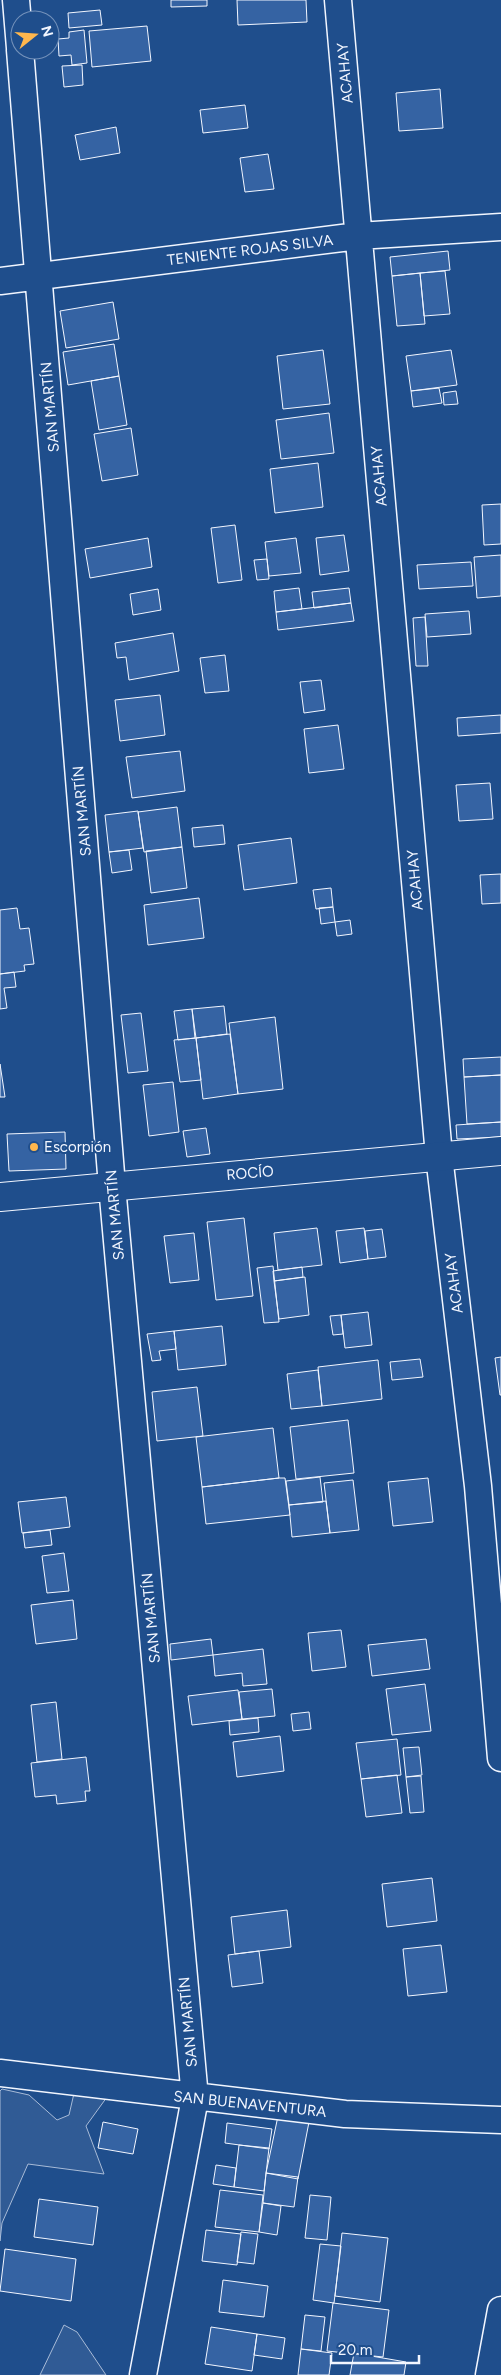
<svg xmlns="http://www.w3.org/2000/svg" width="501" height="2375" font-family="Figtree,sans-serif">
	<rect width="100%" height="100%" fill="#1f4e8c"/>
	<path fill="#305b95" stroke="#a8bbd7" d="M2 2089 29 2095 57 2120 69 2115 75 2089 107 2097 86 2126 104 2174 28 2164 2 2223 0 2241V2091Z
		M64 2325 77 2332 106 2375H40Z"/>
	<path fill="#3563a3" stroke="#f2f6ff" d="M171 0H207V6L171 7Z
		M237 0H306L307 22 238 25Z
		M100 10 102 25 69 28 68 13Z
		M147 26 151 61 92 67 89 31Z
		M84 30 87 63 72 65 71 55 59 56 58 39 69 38V32Z
		M82 65 83 85 64 87 62 66Z
		M440 89 443 128 399 131 396 93Z
		M245 105 248 128 203 133 200 110Z
		M116 127 120 153 80 160 75 135Z
		M268 154 274 189 245 192 240 158Z
		M448 251 450 270 392 276 390 257Z
		M445 271 450 314 424 316 420 273Z
		M420 273 425 324 397 326 392 276Z
		M113 302 119 339 66 348 60 311Z
		M114 344 119 376 68 385 63 352Z
		M323 350 330 404 283 409 277 356Z
		M451 350 457 385 411 391 406 356Z
		M119 376 127 425 99 430 91 381Z
		M439 388 442 403 413 407 411 391Z
		M456 391 458 404 444 405 443 393Z
		M329 413 334 453 281 459 276 420Z
		M131 428 138 475 102 481 94 434Z
		M318 463 323 507 275 513 270 469Z
		M501 504V544L484 545 482 505Z
		M235 525 242 580 218 583 211 528Z
		M344 535 349 571 320 575 316 538Z
		M148 538 152 567 90 578 85 549Z
		M296 538 301 573 269 576 265 542Z
		M501 555V596L477 598 474 557Z
		M267 559 269 579 257 580 254 560Z
		M471 562 473 586 419 589 417 565Z
		M299 588 302 609 276 612 274 591Z
		M349 588 351 603 314 608 312 592Z
		M158 589 161 610 133 615 130 594Z
		M351 603 354 621 278 630 276 612Z
		M469 611 471 634 427 637 425 614Z
		M425 617 428 666H416L413 618Z
		M173 633 179 671 129 680 126 657 117 658 115 643Z
		M225 655 229 691 205 693 200 658Z
		M321 680 325 710 304 713 300 682Z
		M160 695 165 735 120 741 115 700Z
		M501 715V733L458 736 457 718Z
		M338 725 344 769 309 773 304 729Z
		M180 751 185 791 132 798 126 757Z
		M490 783 493 819 459 821 456 785Z
		M177 807 182 847 144 852 138 812Z
		M138 811 143 848 109 852 105 815Z
		M223 825 225 844 194 847 192 828Z
		M291 838 297 883 244 890 238 845Z
		M182 847 187 888 151 893 146 851Z
		M129 850 132 870 112 873 109 852Z
		M501 874V903L482 904 480 875Z
		M331 888 333 907 316 909 313 890Z
		M199 898 204 938 148 945 144 905Z
		M333 907 335 922 321 924 319 908Z
		M17 908 20 929 29 928 34 964 24 965 25 971 0 974V910Z
		M350 920 352 934 337 936 335 922Z
		M14 972 16 987 4 988 7 1008 0 1009V974Z
		M224 1006 227 1034 196 1038 192 1009Z
		M192 1009 195 1038 178 1040 174 1011Z
		M141 1013 148 1071 128 1073 121 1015Z
		M275 1017 283 1089 238 1094 229 1023Z
		M230 1034 238 1094 203 1099 196 1038Z
		M196 1038 201 1080 180 1082 174 1040Z
		M501 1057V1075L464 1077 463 1059Z
		M0 1064 5 1097H0Z
		M501 1075V1122L467 1124 464 1077Z
		M173 1082 179 1132 149 1136 143 1085Z
		M501 1122V1137L457 1139 456 1125Z
		M206 1128 210 1154 187 1157 183 1131Z
		M65 1132 66 1169 9 1171 7 1134Z
		M244 1218 253 1296 216 1300 207 1222Z
		M317 1228 322 1265 278 1270 274 1233Z
		M364 1228 368 1259 340 1263 336 1231Z
		M382 1229 386 1257 368 1259 365 1231Z
		M194 1233 199 1280 170 1283 164 1236Z
		M273 1266 279 1322 264 1323 257 1268Z
		M302 1267 303 1277 274 1281 273 1271Z
		M305 1277 309 1315 279 1319 274 1281Z
		M368 1312 372 1345 345 1348 341 1315Z
		M341 1315 343 1334 333 1335 330 1316Z
		M222 1326 226 1365 178 1370 174 1331Z
		M174 1331 176 1349 159 1351 161 1360 152 1361 147 1334Z
		M501 1357V1395H500L495 1358Z
		M420 1359 423 1377 392 1380 390 1362Z
		M378 1360 382 1399 322 1406 318 1367Z
		M318 1370 322 1406 291 1409 287 1374Z
		M197 1387 203 1436 157 1441 152 1392Z
		M348 1420 354 1473 296 1479 290 1427Z
		M273 1428 279 1478 202 1487 196 1437Z
		M320 1477 323 1502 289 1505 286 1481Z
		M279 1478H285L290 1515 206 1524 202 1487Z
		M428 1478 433 1522 393 1526 388 1482Z
		M353 1480 359 1530 330 1533 324 1483Z
		M66 1497 70 1527 22 1533 18 1502Z
		M326 1501 330 1533 292 1537 289 1505Z
		M50 1530 52 1545 25 1548 23 1533Z
		M64 1553 69 1591 47 1593 42 1556Z
		M73 1600 77 1639 36 1644 31 1605Z
		M341 1630 346 1667 312 1671 308 1633Z
		M211 1639 213 1655 171 1660 170 1644Z
		M426 1639 430 1669 372 1676 368 1645Z
		M263 1649 267 1684 243 1686 242 1673 215 1676 213 1655Z
		M425 1684 431 1731 392 1735 386 1689Z
		M272 1689 275 1716 242 1719 239 1692Z
		M238 1690 242 1719 192 1725 188 1696Z
		M56 1702 62 1759 37 1762 31 1705Z
		M309 1712 311 1729 293 1731 291 1714Z
		M258 1718 259 1732 230 1735 229 1721Z
		M280 1736 284 1771 237 1777 233 1742Z
		M397 1739 401 1775 361 1779 356 1743Z
		M419 1747 422 1775 406 1777 403 1748Z
		M86 1757 90 1791H85L86 1801 57 1804 56 1795 35 1797 31 1763Z
		M397 1775 402 1813 366 1817 361 1779Z
		M421 1776 424 1812 410 1813 406 1777Z
		M432 1878 437 1921 387 1927 382 1884Z
		M287 1910 291 1947 235 1954 231 1917Z
		M441 1945 447 1992 408 1996 403 1949Z
		M259 1951 263 1983 232 1987 228 1955Z
		M278 2116 309 2122 298 2179 266 2173Z
		M103 2122 138 2129 133 2154 98 2148Z
		M227 2123 272 2129 269 2149 225 2143Z
		M239 2145 269 2148 264 2191 234 2187Z
		M216 2165 236 2168 234 2187 213 2184Z
		M266 2173 298 2177 294 2207 263 2203Z
		M220 2190 263 2195 259 2232 215 2227Z
		M310 2195 331 2197 327 2240 305 2238Z
		M39 2199 98 2207 93 2245 34 2237Z
		M263 2203 281 2206 277 2235 259 2232Z
		M206 2230 241 2234 237 2265 202 2261Z
		M241 2232 258 2234 254 2264 237 2262Z
		M342 2233 388 2238 380 2302 335 2296Z
		M320 2244 341 2246 334 2303 313 2300Z
		M5 2249 76 2259 71 2301 0 2291Z
		M223 2280 268 2286 264 2317 219 2312Z
		M333 2303 389 2310 383 2357 327 2351Z
		M305 2315 325 2317 321 2351 301 2349Z
		M211 2327 257 2334 252 2371 205 2364Z
		M257 2334 285 2338 282 2359 254 2355Z
		M301 2349 332 2353 329 2375H298Z
		M354 2353 406 2362 404 2375H350Z"/>
	<g fill="none" stroke-linecap="round" stroke-linejoin="round">
		<defs>
			<path id="minor" d="M16 0 20 48
				M338 0 439 1156 478 1486 501 1758
				M20 50 112 1186 195 2098 143 2375
				M0 281 358 236 501 227
				M0 2073 345 2114 501 2120
				M489 2375 501 2310"/>
			<path id="secondary" d="M0 1197 501 1151"/>
		</defs>
		<use href="#minor" stroke="#f2f6ff" stroke-width="29"/>
		<use href="#secondary" stroke="#f2f6ff" stroke-width="30"/>
		<use href="#minor" stroke="#1f4e8c" stroke-width="26"/>
		<use href="#secondary" stroke="#1f4e8c" stroke-width="28"/>
	</g>
	<circle fill="#ffb74d" stroke="#1f4e8c" stroke-width="2" cx="34" cy="1147" r="5"/>
	<g text-anchor="middle" dominant-baseline="central" stroke-width="4" stroke-linejoin="round" paint-order="stroke">
		<g font-size="15" fill="#f2f6ff" stroke="#1f4e8c">
			<text transform="translate(345 73) rotate(-95)">ACAHAY</text>
			<text transform="translate(250 250) rotate(-7)">TENIENTE ROJAS SILVA</text>
			<text transform="translate(50 407) rotate(-95)">SAN MARTÍN</text>
			<text transform="translate(379 476) rotate(-95)">ACAHAY</text>
			<text transform="translate(82 811) rotate(-95)">SAN MARTÍN</text>
			<text transform="translate(415 880) rotate(-95)">ACAHAY</text>
			<text transform="translate(250 1173) rotate(-5)">ROCÍO</text>
			<text transform="translate(115 1215) rotate(-95)">SAN MARTÍN</text>
			<text transform="translate(454 1283) rotate(-97)">ACAHAY</text>
			<text transform="translate(151 1618) rotate(-95)">SAN MARTÍN</text>
			<text transform="translate(188 2022) rotate(-95)">SAN MARTÍN</text>
			<text transform="translate(250 2104) rotate(6)">SAN BUENAVENTURA</text>
		</g>
		<g font-size="15" fill="#f2f6ff" stroke="#1f4e8c" text-anchor="start">
			<text x="44" y="1147">Escorpión</text>
		</g>
	</g>
	<g transform="translate(35 35) rotate(73)"><circle r="24" fill="#1f4e8c" stroke="#7391ba"/>
	<path d="M0-4L9 19L0 12L-9 19Z" fill="#ffb74d"/>
	<text y="-8" font-size="14" font-weight="bold" text-anchor="middle" fill="#f2f6ff">N</text>
	</g>
	<path d="M331 2355v8h88v-8" fill="none" stroke="#f2f6ff" stroke-width="2.5"/>
	<text x="338" y="2355" font-size="15" fill="#f2f6ff" stroke="#1f4e8c" stroke-width="4" paint-order="stroke">20 m</text>
</svg>
